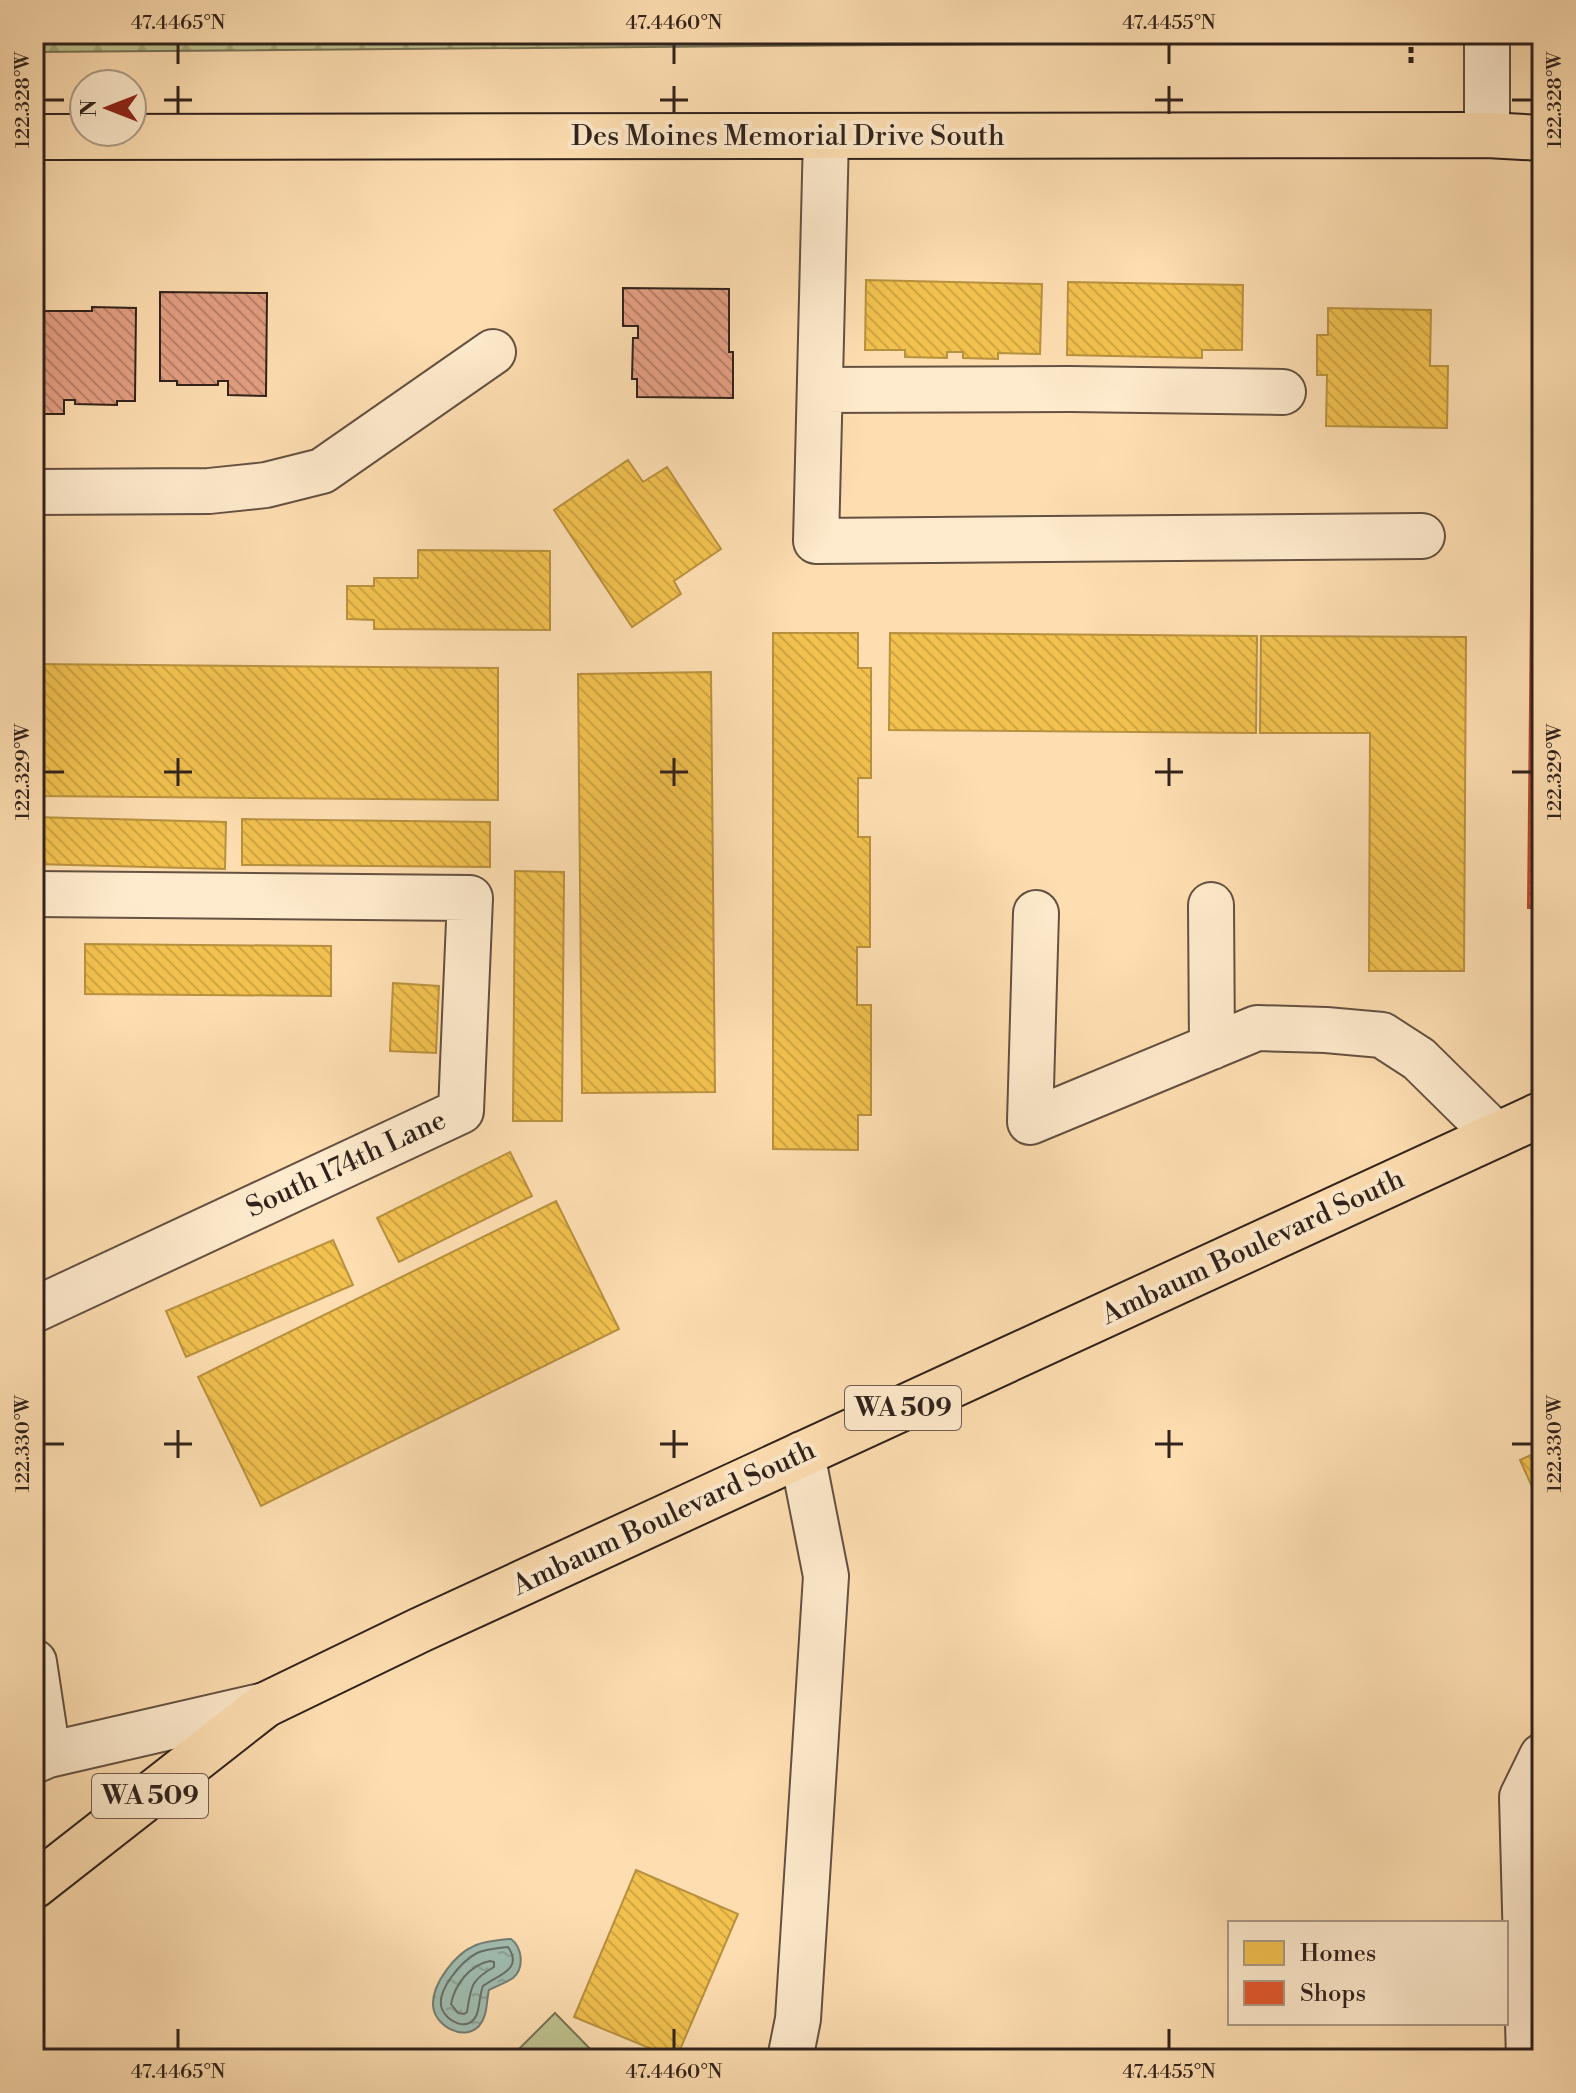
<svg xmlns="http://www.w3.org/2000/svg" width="1576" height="2093" font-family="'Libre Bodoni',serif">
	<defs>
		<pattern id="forest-firs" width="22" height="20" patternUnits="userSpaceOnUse" patternTransform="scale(2)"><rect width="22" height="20" fill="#bdc28e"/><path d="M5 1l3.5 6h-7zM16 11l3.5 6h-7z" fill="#a3a67a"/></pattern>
		<pattern id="water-ripples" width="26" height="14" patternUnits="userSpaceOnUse" patternTransform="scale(2)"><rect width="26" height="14" fill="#a0bcaf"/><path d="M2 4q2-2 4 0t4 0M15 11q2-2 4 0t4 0" fill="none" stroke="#8aa196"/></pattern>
		<pattern id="homes-back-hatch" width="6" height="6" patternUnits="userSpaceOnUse" patternTransform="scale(2)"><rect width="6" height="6" fill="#f2c14e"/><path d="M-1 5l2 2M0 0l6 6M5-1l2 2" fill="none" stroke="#d0a644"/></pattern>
		<pattern id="shops-back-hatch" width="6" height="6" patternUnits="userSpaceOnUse" patternTransform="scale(2)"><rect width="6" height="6" fill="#e4572e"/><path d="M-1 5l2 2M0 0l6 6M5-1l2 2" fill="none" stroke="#b94826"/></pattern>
		<pattern id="building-back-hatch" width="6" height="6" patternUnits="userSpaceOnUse" patternTransform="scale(2)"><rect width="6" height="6" fill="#e49f83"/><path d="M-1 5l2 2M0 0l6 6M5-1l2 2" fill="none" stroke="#b9816a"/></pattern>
	</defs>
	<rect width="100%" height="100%" fill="#fedeb1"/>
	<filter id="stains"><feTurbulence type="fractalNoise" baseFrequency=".0025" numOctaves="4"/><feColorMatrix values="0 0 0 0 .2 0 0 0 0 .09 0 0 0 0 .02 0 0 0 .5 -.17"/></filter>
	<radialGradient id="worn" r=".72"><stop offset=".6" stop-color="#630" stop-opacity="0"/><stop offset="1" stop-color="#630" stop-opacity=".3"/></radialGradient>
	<path fill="url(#forest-firs)" stroke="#767255" stroke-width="2" d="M34 34H1373L1381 41 34 52Z"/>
	<path fill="#bdc28e" stroke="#767255" stroke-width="2" d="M555 2013 600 2059H509Z"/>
	<path fill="url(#water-ripples)" stroke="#737e74" stroke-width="2" d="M511 1939C522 1947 525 1968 513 1978 506 1983 496 1986 489 1990 486 2002 488 2016 479 2026 464 2042 434 2026 433 2005 432 1984 455 1954 474 1946 485 1941 499 1940 511 1939Z"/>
	<path fill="url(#homes-back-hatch)" stroke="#b8913f" stroke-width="2" d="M866 280 1042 284 1040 354 998 353V359L963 358V352H947V358L905 357V350H865Z
		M1068 282 1243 285 1242 350H1202V358L1067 355Z
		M1328 308 1431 310 1430 366H1448L1447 428 1326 426 1327 375H1317V335H1328Z
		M628 460 643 482 667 467 721 549 674 581 681 594 632 627 554 510Z
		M418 550 550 551V630L374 629V620L347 619V586H374V578H418Z
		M773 633H858V668H871V778H858V837H870V947H857V1005H871V1115H858V1150L773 1149Z
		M890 633 1257 636 1256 733 889 730Z
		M1261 636 1466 637 1464 971H1369L1370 733H1260Z
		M34 664 498 668V800L34 796Z
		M711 672 715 1092 582 1093 578 674Z
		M34 817 226 822 225 869 34 864Z
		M242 819 490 822V867L242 865Z
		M515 871 564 872 562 1121H513Z
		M85 944 331 946V996L85 994Z
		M393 983 439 986 436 1053 390 1051Z
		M510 1152 532 1196 399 1262 377 1218Z
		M556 1201 619 1329 261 1506 198 1377Z
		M333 1240 353 1285 186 1357 166 1311Z
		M1542 1450V1509L1520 1460Z
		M636 1870 738 1914 676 2059 574 2017Z"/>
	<path fill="url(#shops-back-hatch)" stroke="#ae4729" stroke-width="2" d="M1534 299H1542V908H1528Z"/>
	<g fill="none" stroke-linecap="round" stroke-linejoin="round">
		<path stroke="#686f66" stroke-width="2" d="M508 1947C524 1970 497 1975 483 1986 479 1996 480 2008 476 2016 468 2032 447 2022 442 2009 435 1991 462 1961 477 1953 486 1949 499 1948 508 1947Z
			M490 1961 494 1962V1967C471 1980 471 1986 467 2012L464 2014 458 2013 451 2004C455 1984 470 1965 490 1961Z"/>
	</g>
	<path fill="url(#building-back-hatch)" stroke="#30221c" stroke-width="2" d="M623 288 729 289V352H733V398L637 397V379H632L633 338H638V326H623Z
		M160 292 267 293 266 396 228 395V381H218V385H177V381H160Z
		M92 307 136 308 135 401H117V405L75 404V400H64V414H34V311H92Z"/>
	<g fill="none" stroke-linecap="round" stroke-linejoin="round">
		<defs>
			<path id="minor" d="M1487 135V34
				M826 136 816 541 1422 536
				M820 390 1070 389 1283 392
				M34 492 209 491 266 485 322 471 493 352
				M34 894 470 898 461 1111 34 1310
				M1211 905 1212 1047
				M1036 913 1030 1122 1257 1028 1326 1030 1382 1035 1419 1059 1496 1135
				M34 1662 48 1755
				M34 1761 48 1755 265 1705
				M790 2059 798 2019 826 1576 802 1454
				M1529 2059 1522 1797 1542 1756"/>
			<path id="major" d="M34 137 1487 135 1542 138
				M34 1886 265 1705 420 1630 1542 1114"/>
		</defs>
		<use href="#minor" stroke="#645141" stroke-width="48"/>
		<use href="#major" stroke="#30221c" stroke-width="48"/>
		<path stroke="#30221c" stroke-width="5" stroke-dasharray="6 4" stroke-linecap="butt" d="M1411 63V34"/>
		<use href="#minor" stroke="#feeacc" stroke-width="44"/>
		<use href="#major" stroke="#fedeb1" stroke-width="44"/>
	</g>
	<path fill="none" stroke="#30221c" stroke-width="3" d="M178 44V64M674 44V64M1169 44V64M178 86V114M674 86V114M1169 86V114M44 100H64M164 100H192M660 100H688M1155 100H1183M1512 100H1532M178 758V786M674 758V786M1169 758V786M44 772H64M164 772H192M660 772H688M1155 772H1183M1512 772H1532M178 1430V1458M674 1430V1458M1169 1430V1458M44 1444H64M164 1444H192M660 1444H688M1155 1444H1183M1512 1444H1532M178 2029V2049M674 2029V2049M1169 2029V2049"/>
	<g text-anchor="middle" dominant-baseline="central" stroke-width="8" stroke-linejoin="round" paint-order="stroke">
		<g fill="#feeacc" stroke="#6e5e51" stroke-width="2">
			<rect x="845" y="1386" width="116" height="44" rx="6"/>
			<rect x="92" y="1774" width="116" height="44" rx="6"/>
		</g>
		<g font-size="26" font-weight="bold" fill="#30221c">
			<text x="903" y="1408">WA 509</text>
			<text x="150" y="1796">WA 509</text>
		</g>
		<g font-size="28" fill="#30221c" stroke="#feeacc">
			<text x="788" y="136">Des Moines Memorial Drive South</text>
			<text transform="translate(346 1164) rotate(-25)">South 174th Lane</text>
			<text transform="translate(1253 1247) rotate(-25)">Ambaum Boulevard South</text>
			<text transform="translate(664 1518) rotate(-25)">Ambaum Boulevard South</text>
		</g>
	</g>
	<rect width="1576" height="2093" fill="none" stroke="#fedeb1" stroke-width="88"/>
	<rect x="1228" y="1921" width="280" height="104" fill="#feeacc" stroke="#ac9a86" stroke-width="2"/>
	<rect x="1244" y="1941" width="40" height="24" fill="#f2c14e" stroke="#ac9a86" stroke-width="2"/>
	<text x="1300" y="1961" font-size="24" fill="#30221c">Homes</text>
	<rect x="1244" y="1981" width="40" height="24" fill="#e4572e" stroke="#ac9a86" stroke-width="2"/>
	<text x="1300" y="2001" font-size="24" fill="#30221c">Shops</text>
	<g transform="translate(108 108) rotate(270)"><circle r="38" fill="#feeacc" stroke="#ac9a86" stroke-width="2"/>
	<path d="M0-6L14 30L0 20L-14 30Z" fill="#8f2418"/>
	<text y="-12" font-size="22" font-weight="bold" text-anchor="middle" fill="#30221c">N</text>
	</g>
	<rect x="44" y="44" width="1488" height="2005" fill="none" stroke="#30221c" stroke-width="3"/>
	<g font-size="20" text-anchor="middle" fill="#30221c">
		<text x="178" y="29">47.4465°N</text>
		<text x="674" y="29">47.4460°N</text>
		<text x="1169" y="29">47.4455°N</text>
		<text transform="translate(1554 100) rotate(-90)" y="7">122.328°W</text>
		<text transform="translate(22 100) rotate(-90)" y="7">122.328°W</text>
		<text transform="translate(1554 772) rotate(-90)" y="7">122.329°W</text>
		<text transform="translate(22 772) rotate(-90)" y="7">122.329°W</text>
		<text transform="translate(1554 1444) rotate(-90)" y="7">122.330°W</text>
		<text transform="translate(22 1444) rotate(-90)" y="7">122.330°W</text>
		<text x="178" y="2078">47.4465°N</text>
		<text x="674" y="2078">47.4460°N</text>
		<text x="1169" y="2078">47.4455°N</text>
	</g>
	<rect width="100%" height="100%" filter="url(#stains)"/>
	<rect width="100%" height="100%" fill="url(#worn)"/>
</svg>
